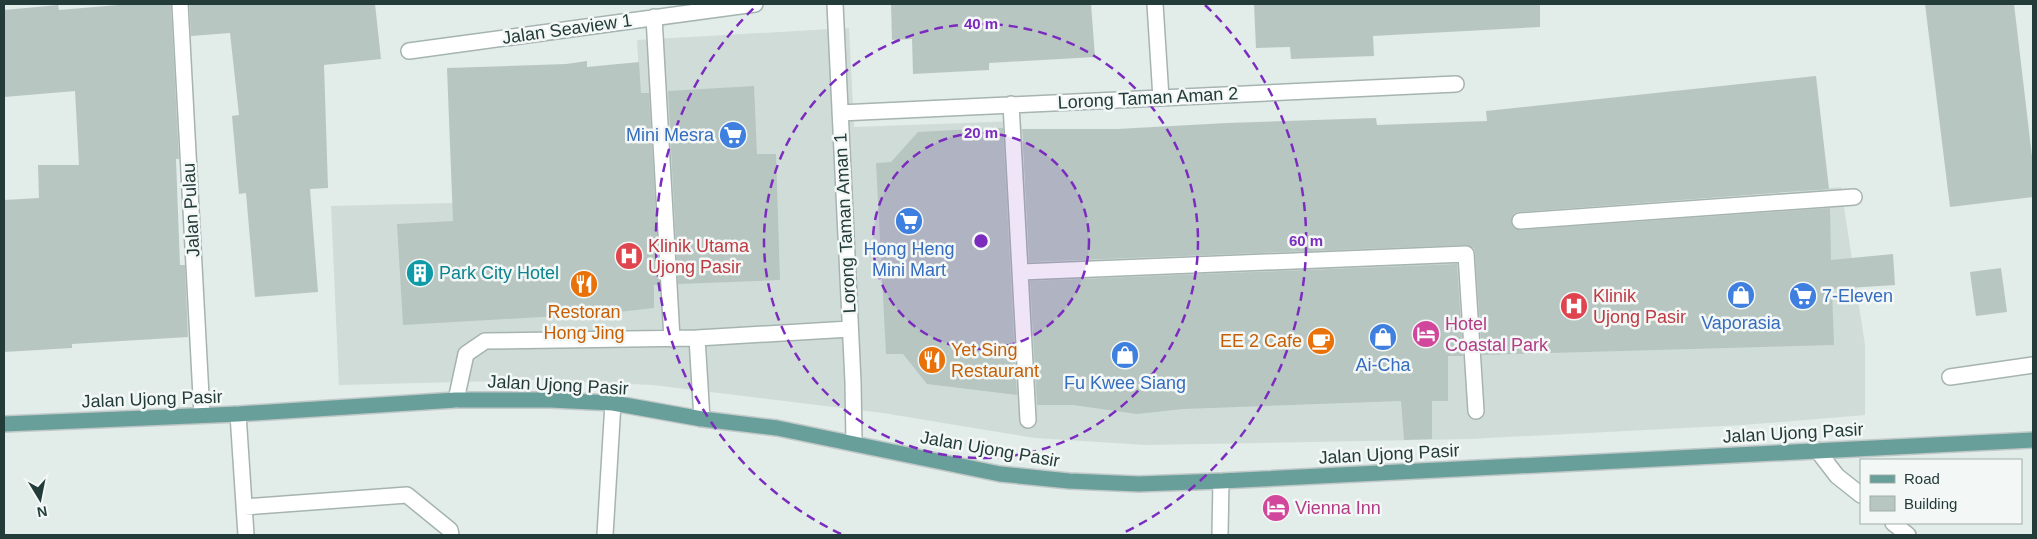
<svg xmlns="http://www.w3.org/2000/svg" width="2037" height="539" font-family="Arial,sans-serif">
	<rect width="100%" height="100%" fill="#e2ece9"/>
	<path fill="#d0dcd8" d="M849 28 854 127 1021 121 1029 258 1464 243V225L1841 187 1865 345V415L1743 425 1469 439 1146 445 1035 438 883 413 653 385 535 380 339 385 331 206 647 198 637 40Z"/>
	<path fill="#b8c6c2" d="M130 4H171L179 159H176L180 265H185L188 337 72 344V348L4 352V200L39 198 38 165H79L75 91 4 97V10L58 5 59 10Z
		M189 4H375L381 59 324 65 328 188 310 189 318 292 255 297 246 193 239 194 232 116 239 115 230 33 191 36Z
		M891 4H1091L1095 57 989 63V70L913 74 912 39 892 40Z
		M1254 4H1540V27L1373 36 1374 56 1291 59 1290 47 1256 48Z
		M1925 4H2014L2033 165V197L1950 207Z
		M587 61V67L639 62 641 93H649L660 285H654V308L610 313 403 325 397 224 453 221 447 68 566 64Z
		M1816 76 1829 189 1519 212 1514 214 1511 221 1513 227 1521 230 1830 208 1831 260 1893 254 1895 285 1832 289 1834 345 1482 355 1475 253 1474 248 1466 245 1029 262 1022 129H1117L1227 123 1376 118 1377 125 1487 121 1486 111Z
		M754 86 757 154H776L780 280 678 284 668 91Z
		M992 128H1003L1017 395 927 384 903 354H886L876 163 891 162 918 132Z
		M1457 264 1463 356H1448V401H1432V439L1404 440 1401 401 1183 409 1137 414 1073 405H1037L1030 281Z
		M2001 268 2007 312 1976 316 1970 272Z"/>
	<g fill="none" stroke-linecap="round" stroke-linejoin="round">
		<defs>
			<path id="minor" d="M180 4 202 415
				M835 4 853 382 854 442
				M1155 4 1161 98
				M654 17 672 339
				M409 51 755 4
				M1011 104 1028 420
				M840 113 1456 84
				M1520 221 1854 197
				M1021 272 1466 254 1476 411
				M1950 377 2033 365
				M456 400 466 354 485 341 697 338
				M238 414 246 535
				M702 419 697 338 850 329
				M1817 450 1837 476 1861 495
				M244 507 407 495 450 530 451 535
				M1893 523 1908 535
				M605 535 613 403
				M1220 535 1221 481"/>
			<path id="major" d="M4 424 238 414 456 400H550L613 403 702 419 777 428 1000 474 1069 481 1139 484 1221 481 2033 440"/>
		</defs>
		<use href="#minor" stroke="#a5b4b1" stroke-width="18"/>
		<use href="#major" stroke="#c1c8c8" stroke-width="18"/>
		<use href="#minor" stroke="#fff" stroke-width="15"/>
		<use href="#major" stroke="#699f9a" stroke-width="15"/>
	</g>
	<circle cx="981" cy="241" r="108" fill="#7b2cbf" fill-opacity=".12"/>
	<g fill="none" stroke="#7b2cbf" stroke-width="2.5" stroke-dasharray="9 6">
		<circle cx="981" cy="241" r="108"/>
		<circle cx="981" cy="241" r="217"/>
		<path d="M841 534A325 325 0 0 1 757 5M1205 5A325 325 0 0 1 1121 534"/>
	</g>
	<defs>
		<symbol id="supermarket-disc" viewBox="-11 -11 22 22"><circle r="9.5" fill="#3f7fe0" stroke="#f3f8f6"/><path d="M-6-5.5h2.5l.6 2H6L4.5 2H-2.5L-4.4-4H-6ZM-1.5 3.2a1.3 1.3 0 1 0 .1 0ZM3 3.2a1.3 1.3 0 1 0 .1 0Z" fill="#fff"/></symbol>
		<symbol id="hospital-disc" viewBox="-11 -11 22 22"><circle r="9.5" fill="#e0444e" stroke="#f3f8f6"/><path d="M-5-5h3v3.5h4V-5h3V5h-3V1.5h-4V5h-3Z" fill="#fff"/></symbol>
		<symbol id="building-disc" viewBox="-11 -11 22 22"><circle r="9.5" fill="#0f9aa8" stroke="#f3f8f6"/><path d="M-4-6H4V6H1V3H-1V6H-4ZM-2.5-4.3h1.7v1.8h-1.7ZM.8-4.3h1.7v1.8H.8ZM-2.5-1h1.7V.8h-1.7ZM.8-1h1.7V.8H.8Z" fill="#fff"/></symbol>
		<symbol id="restaurant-disc" viewBox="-11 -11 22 22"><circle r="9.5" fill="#e8710a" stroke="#f3f8f6"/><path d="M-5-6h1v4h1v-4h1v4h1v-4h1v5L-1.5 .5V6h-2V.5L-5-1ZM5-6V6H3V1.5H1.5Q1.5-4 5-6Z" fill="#fff"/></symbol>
		<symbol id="shop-disc" viewBox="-11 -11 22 22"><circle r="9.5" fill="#3f7fe0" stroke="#f3f8f6"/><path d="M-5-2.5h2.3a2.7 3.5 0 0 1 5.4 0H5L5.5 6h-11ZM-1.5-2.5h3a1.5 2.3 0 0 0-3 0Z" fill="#fff"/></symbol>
		<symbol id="hotel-disc" viewBox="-11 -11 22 22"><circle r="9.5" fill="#d1479c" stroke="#f3f8f6"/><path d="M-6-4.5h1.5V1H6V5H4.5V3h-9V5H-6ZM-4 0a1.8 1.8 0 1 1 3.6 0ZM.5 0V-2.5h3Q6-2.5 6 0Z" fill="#fff"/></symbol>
		<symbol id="cafe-disc" viewBox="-11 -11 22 22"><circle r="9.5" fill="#e8710a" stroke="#f3f8f6"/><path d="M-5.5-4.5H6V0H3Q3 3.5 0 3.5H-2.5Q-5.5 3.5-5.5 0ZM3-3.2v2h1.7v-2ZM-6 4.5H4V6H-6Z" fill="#fff"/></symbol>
	</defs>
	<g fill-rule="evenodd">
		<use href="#supermarket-disc" x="717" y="119" width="32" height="32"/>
		<use href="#supermarket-disc" x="893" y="205" width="32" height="32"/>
		<use href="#hospital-disc" x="613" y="240" width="32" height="32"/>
		<use href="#building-disc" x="404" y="257" width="32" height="32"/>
		<use href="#restaurant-disc" x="568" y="268" width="32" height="32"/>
		<use href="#shop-disc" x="1725" y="279" width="32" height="32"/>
		<use href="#supermarket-disc" x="1787" y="280" width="32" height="32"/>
		<use href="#hospital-disc" x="1558" y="290" width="32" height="32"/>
		<use href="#hotel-disc" x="1410" y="318" width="32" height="32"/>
		<use href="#shop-disc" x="1367" y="321" width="32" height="32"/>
		<use href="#cafe-disc" x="1305" y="325" width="32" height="32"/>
		<use href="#shop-disc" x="1109" y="339" width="32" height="32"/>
		<use href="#restaurant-disc" x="916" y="344" width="32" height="32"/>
		<use href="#hotel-disc" x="1260" y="492" width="32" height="32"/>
	</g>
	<g text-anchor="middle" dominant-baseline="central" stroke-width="5" stroke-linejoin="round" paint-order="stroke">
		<g font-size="18" fill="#233c39" stroke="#f3f8f6">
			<text transform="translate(567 29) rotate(-8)">Jalan Seaview 1</text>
			<text transform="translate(1148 98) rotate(-3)">Lorong Taman Aman 2</text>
			<text transform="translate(191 210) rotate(-93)">Jalan Pulau</text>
			<text transform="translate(845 223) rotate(-93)">Lorong Taman Aman 1</text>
			<text transform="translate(558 385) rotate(3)">Jalan Ujong Pasir</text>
			<text transform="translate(152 399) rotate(-2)">Jalan Ujong Pasir</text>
			<text transform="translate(1793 433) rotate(-3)">Jalan Ujong Pasir</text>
			<text transform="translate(990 449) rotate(10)">Jalan Ujong Pasir</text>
			<text transform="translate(1389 454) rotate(-3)">Jalan Ujong Pasir</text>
		</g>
		<g font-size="18" fill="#366cbe" stroke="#f3f8f6">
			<text x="714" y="135" text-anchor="end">Mini Mesra</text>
			<text x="909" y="249">Hong Heng<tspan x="909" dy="21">Mini Mart</tspan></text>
			<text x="1822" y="296" text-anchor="start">7-Eleven</text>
			<text x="1741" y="323">Vaporasia</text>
			<text x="1383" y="365">Ai-Cha</text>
			<text x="1125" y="383">Fu Kwee Siang</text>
		</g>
		<g font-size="18" fill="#be3a42" stroke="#f3f8f6" text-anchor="start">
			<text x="648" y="246">Klinik Utama<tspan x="648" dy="21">Ujong Pasir</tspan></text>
			<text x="1593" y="296">Klinik<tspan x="1593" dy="21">Ujong Pasir</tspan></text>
		</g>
		<g font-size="18" fill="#0d838f" stroke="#f3f8f6" text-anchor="start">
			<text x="439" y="273">Park City Hotel</text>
		</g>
		<g font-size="18" fill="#c56008" stroke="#f3f8f6">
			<text x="584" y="312">Restoran<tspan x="584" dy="21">Hong Jing</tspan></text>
			<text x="1302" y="341" text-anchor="end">EE 2 Cafe</text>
			<text x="951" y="350" text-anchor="start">Yet Sing<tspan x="951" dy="21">Restaurant</tspan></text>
		</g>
		<g font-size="18" fill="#b23c85" stroke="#f3f8f6" text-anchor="start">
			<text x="1445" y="324">Hotel<tspan x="1445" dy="21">Coastal Park</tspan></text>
			<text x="1295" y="508">Vienna Inn</text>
		</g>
	</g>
	<circle cx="981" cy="241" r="8" fill="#7b2cbf" stroke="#f3f8f6" stroke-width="2.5"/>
	<g font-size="15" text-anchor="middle" font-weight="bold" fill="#7b2cbf" stroke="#f3f8f6" stroke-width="5" stroke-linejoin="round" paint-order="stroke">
		<text x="981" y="29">40 m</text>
		<text x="981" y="138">20 m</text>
		<text x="1306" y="246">60 m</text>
	</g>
	<rect width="2037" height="539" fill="none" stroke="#233c39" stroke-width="10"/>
	<rect x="1860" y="459" width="162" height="65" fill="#f3f8f6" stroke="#a0adaa"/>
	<rect x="1870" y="475" width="25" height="8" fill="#699f9a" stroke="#a0adaa"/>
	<text x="1904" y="484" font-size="15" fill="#233c39">Road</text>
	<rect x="1870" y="496" width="25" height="15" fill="#b8c6c2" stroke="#a0adaa"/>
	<text x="1904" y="509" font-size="15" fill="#233c39">Building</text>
	<g transform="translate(40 499) rotate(170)" stroke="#f3f8f6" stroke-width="4" paint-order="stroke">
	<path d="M0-4L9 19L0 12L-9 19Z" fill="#233c39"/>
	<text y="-8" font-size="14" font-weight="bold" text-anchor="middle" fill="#233c39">N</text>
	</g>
</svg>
